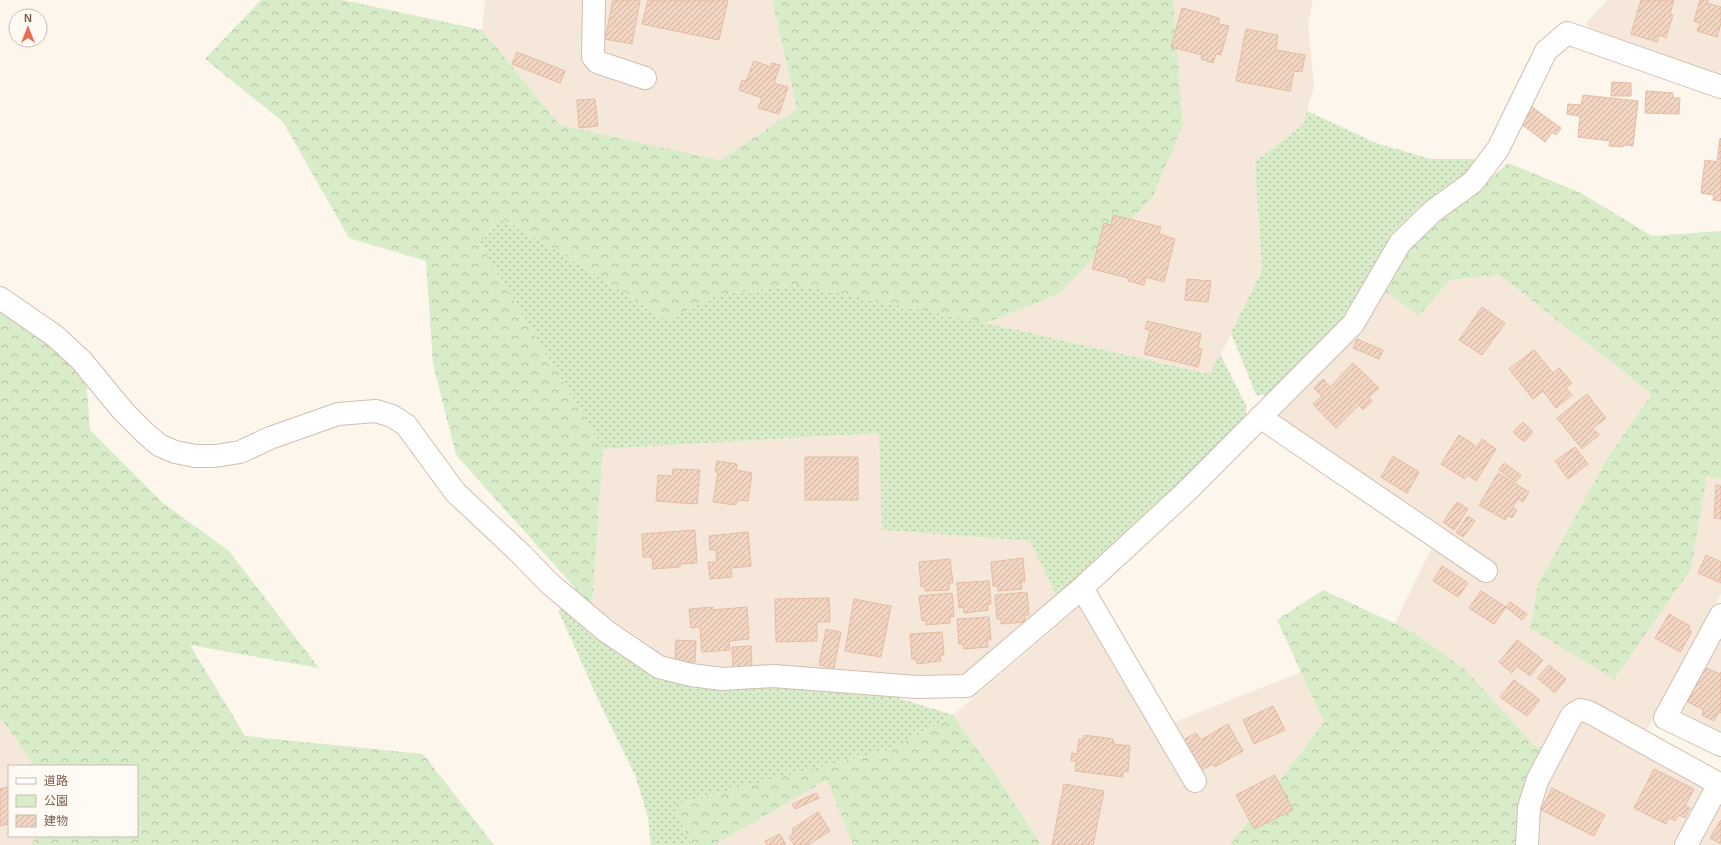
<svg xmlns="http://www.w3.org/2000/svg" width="1721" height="845" font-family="Arial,'Noto Sans JP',sans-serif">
	<defs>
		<pattern id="green-dots" width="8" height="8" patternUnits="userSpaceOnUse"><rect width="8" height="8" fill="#d8ecc9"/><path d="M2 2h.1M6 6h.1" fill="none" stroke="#b4c2a5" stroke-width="1.8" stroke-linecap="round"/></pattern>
		<pattern id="forest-crowns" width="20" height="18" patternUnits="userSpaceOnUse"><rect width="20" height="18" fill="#d8ecc9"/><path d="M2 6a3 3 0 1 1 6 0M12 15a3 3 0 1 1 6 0" fill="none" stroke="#b4c2a5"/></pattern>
		<pattern id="building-hatch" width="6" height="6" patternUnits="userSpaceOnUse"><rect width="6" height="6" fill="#f3d5c3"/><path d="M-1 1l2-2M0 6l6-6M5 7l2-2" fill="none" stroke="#cab0a1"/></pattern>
	</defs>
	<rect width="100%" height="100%" fill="#fdf6ec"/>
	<path fill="#f5e8da" d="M485 0H772L797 109 720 160 560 125 482 30Z
		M1173 0H1313L1308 24 1314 86 1303 125 1255 162 1262 271 1211 374 986 323 1059 294 1183 125Z
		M1607 0H1721V83L1600 36 1585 24Z
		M1499 275 1652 394 1606 460 1538 584 1530 628 1691 569 1707 476 1721 479V594L1645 733 1591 703 1546 749 1534 745 1465 669 1413 632 1395 623 1432 547 1265 429 1358 329 1382 289 1419 316 1450 280Z
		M880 433 883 530 1030 541 1058 599 959 678H933L839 669 711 672 669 662 644 641 592 607 603 449Z
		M1094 588 1172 723 1301 672 1324 722 1230 845H1041L1001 782 953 715 1077 609Z
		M1721 630V734L1677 711Z
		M0 717 34 766H9V836H36L31 845H0Z
		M1582 719 1707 789 1678 845H1535L1536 798Z
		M827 780 853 845H714Z
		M1721 800V845H1697Z"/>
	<path fill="url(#green-dots)" d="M1307 111 1376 143 1431 159H1480L1462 179 1418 208 1396 235 1343 322 1269 395H1256L1231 333 1262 271 1255 162 1303 125Z
		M501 218 561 253 666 320 718 295 799 285 986 323 1210 374 1220 354 1246 405V417L1243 427 1058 599 1030 541 882 530 879 433 603 449 479 243Z
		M564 608 654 669 889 695 953 715 894 748 673 805 692 845H651L648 817 635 775 603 710 558 610Z"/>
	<path fill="url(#forest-crowns)" d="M261 0H343L482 30 560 125 720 160 797 109 772 0H1173L1183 125 1153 196 1059 294 986 323 799 285 718 295 666 320 561 253 501 218 479 243 603 449 592 607 456 455 433 364 426 261 349 238 283 122 205 59Z
		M1508 163 1581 193 1652 236 1721 231V479L1707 476 1691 569 1614 679 1530 628 1538 584 1606 460 1652 394 1499 275 1450 280 1419 316 1382 289 1405 254 1436 218 1470 197Z
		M0 309 46 341 86 377 90 430 163 503 229 551 319 668 190 645 245 736 423 754 494 845H31L36 836H137V766H34L0 717Z
		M1323 590 1413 632 1465 669 1534 745 1546 749 1519 845H1230L1324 722 1277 620Z
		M953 715 1001 782 1041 845H853L827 780 714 845H692L673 805 894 748Z"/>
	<path fill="url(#building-hatch)" stroke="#e6bba3" d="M613 0H640L632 44 605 39Z
		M648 0H728L719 40 642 24Z
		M1641 0H1674L1670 14 1673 15 1666 38 1659 35 1657 42 1631 34Z
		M1700 0H1708L1707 3 1721 7V23L1717 37 1697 31 1700 23 1694 21Z
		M1182 8 1219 18V24L1229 26 1221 55 1216 54 1213 63 1201 59 1202 55 1171 47Z
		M1246 29 1278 35 1276 50 1305 55 1302 72 1294 71 1290 91 1236 81Z
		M517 52 565 71 560 83 512 64Z
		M754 61 771 67 772 63 780 65 774 83 788 87 779 114 758 108 762 98 739 90 742 80 746 81Z
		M1612 82 1631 83V96H1611Z
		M1646 91 1673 93V98H1680L1679 114 1645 113Z
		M1583 95 1638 101 1633 146 1624 145 1623 147 1609 146 1610 141 1578 137 1580 116 1567 114 1568 104 1581 105Z
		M595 99 598 126 579 128 577 100Z
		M1532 107 1561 128 1556 135 1552 132 1545 142 1520 123Z
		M1720 138 1721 139V201L1713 200 1714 195 1701 193 1705 160 1717 162Z
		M1113 215 1161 227 1159 234 1175 239 1164 282 1146 277 1144 285 1128 281V278L1092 269 1104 223 1111 225Z
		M1187 279 1211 281 1208 302 1185 300Z
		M1482 307 1505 323 1482 355 1459 340Z
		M1147 321 1201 334 1198 348 1202 349 1198 367 1144 354 1150 330 1145 329Z
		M1357 339 1383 350 1379 359 1353 348Z
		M1534 350 1553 373 1559 368 1572 383 1566 388 1572 395 1556 408 1543 391 1533 399 1509 369Z
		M1353 363 1379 388 1369 397 1372 401 1363 410 1359 405 1336 428 1313 404 1322 396 1314 388 1323 379 1330 387Z
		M1587 394 1606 418 1593 428 1599 435 1582 449 1557 418Z
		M1523 422 1533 432 1524 442 1513 432Z
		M1459 435 1477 447 1482 439 1496 449 1476 481 1468 475 1465 479 1441 464Z
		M1575 447 1588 464 1568 479 1555 461Z
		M1393 456 1419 472 1407 493 1381 477Z
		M805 457H858V500H805Z
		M717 461 737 464 736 470 752 473 748 501 739 500 735 505 713 502 718 472H715Z
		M1504 463 1521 475 1516 482 1499 470Z
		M673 469 700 470 697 504 656 501 658 475 672 476Z
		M1498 473 1529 492 1523 502 1518 499 1513 507 1517 510 1512 518 1508 515 1505 520 1479 505Z
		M1716 485 1721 486V519L1714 518Z
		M1457 502 1468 509 1454 530 1443 522Z
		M1468 516 1475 521 1463 537 1456 532Z
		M695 530 697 563 680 564V567L653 569 652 557H643L642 534Z
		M748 532 751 566 731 568 732 577 710 579 708 562H717L716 550H710L709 536Z
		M1706 555 1721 562V583L1698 573Z
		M1023 558 1025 582H1021L1022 589 998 591 997 586H993L991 562Z
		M950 559 953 583H949V590L925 591V586L921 587 919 562Z
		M1442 566 1468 583 1458 597 1433 581Z
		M989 581 991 604H987L988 610 964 613 963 607 959 608 957 583Z
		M1481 591 1506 607 1494 624 1469 608Z
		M1027 592 1029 615H1025V622L1001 624V619H997L995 595Z
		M952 593 954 617H950V623L926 625V620L922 621 919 596Z
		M829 598 830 622H817V641L776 642 775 599Z
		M854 599 891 606 881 657 845 651Z
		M1510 602 1527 614 1522 620 1506 607Z
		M713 607V610L747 607 749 639 729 641 730 650 702 652 700 627 691 628 689 609Z
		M1669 614 1690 626 1688 629 1692 632 1680 652 1655 638Z
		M989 617 991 640H987L988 647 964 649 963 644H959L957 619Z
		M826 629 841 632 834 668 819 665Z
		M942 632 944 655H940L941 661 917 664 916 659H912L910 634Z
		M676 640 696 641 695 662H675Z
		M1517 640 1543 660 1530 676 1517 666 1512 673 1499 662Z
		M751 646 752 666 733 668 732 647Z
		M1549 665 1566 679 1555 693 1537 678Z
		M1704 667 1720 674 1721 672V713L1718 712 1714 721 1702 715 1704 710 1688 702Z
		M1514 680 1540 700 1527 716 1500 697Z
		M1273 706 1285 730 1254 744 1243 720Z
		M1228 724 1243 751 1215 767 1212 764 1201 771 1183 740 1196 733 1201 740Z
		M1084 735 1113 739 1114 744 1130 746 1128 772 1123 771V777L1075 771 1076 761H1071L1072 753 1077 754 1079 739 1083 740Z
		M1654 769 1694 789 1685 806 1690 808 1685 818 1679 815 1675 821 1669 818 1666 824 1634 808Z
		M1275 775 1293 810 1254 829 1236 795Z
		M1064 784 1104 791 1093 845H1052Z
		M9 787V824L0 826V789Z
		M1552 788 1605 815 1594 836 1541 810Z
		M816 793 819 798 795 809 792 804Z
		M818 812 830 831 808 845H794L789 837 793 834 792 829Z
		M1721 820V844L1710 838Z
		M780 834 786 845H767L765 841Z"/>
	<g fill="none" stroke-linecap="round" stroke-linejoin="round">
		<defs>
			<path id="minor" d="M594 0 593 57 597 62 645 78
				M0 298 55 336 81 360 123 411 145 433 159 445 175 452 195 456H215L240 452 270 438 338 414 376 411 392 416 406 425 455 492 521 554 549 583 606 631 659 667 691 675 722 679 773 676 917 687 967 686 1082 588 1188 490 1353 324 1400 243 1433 211 1473 182 1498 149 1546 51 1567 33 1721 87
				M1260 417 1486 571
				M1082 588 1195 781
				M1721 615 1665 718 1721 745
				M1527 845 1529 807 1538 779 1572 715 1580 710 1589 712 1719 784 1686 845"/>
		</defs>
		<use href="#minor" stroke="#d1beb0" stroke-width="24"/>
		<use href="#minor" stroke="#fff" stroke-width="22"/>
	</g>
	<rect x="8" y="765" width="130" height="72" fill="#fffaf3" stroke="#cabbb1"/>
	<rect x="16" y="778" width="20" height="6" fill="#ffffff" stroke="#cabbb1"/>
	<text x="44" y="785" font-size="12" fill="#7a5c4d">道路</text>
	<rect x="16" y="795" width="20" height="12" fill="#d8ecc9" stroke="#cabbb1"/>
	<text x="44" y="805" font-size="12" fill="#7a5c4d">公園</text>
	<rect x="16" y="815" width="20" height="12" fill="url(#building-hatch)" stroke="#cabbb1"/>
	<text x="44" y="825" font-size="12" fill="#7a5c4d">建物</text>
	<g transform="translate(28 28)"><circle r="19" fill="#fffaf3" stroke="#cabbb1"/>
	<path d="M0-3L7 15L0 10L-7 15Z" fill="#e76f51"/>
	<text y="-6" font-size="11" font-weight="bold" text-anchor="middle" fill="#7a5c4d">N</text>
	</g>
</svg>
